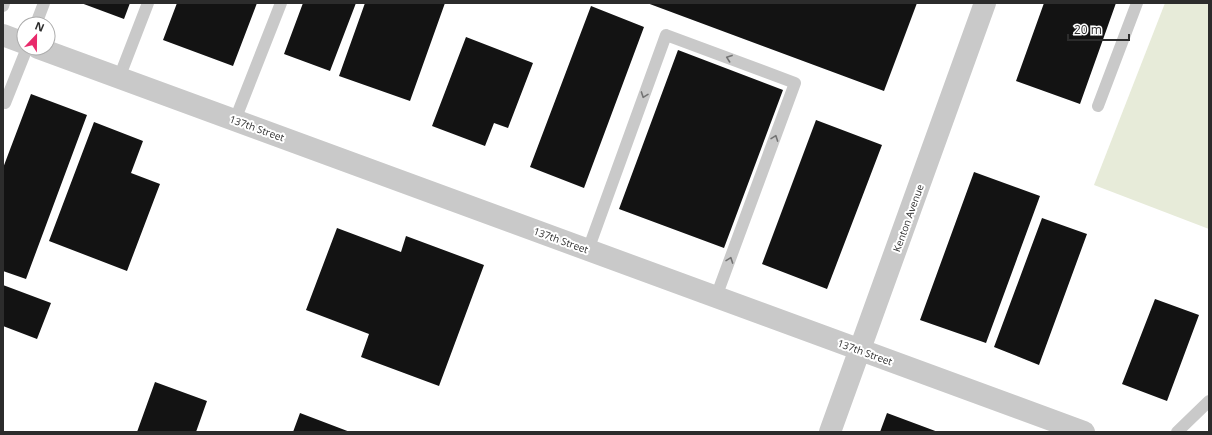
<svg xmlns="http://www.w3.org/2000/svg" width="1212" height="435" font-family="'Open Sans',sans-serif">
	<rect width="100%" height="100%" fill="#fff"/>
	<path fill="#e7ebd9" d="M1165 3H1209V229L1094 185Z"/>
	<path fill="#131313" d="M81 3H130L124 19Z
		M177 3H257L233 66 163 40Z
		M303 3H356L330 71 284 54Z
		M365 3H445L410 101 339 76Z
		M647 3H917L884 91Z
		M1044 3H1116L1080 104 1016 81Z
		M591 6 644 27 584 188 530 167Z
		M466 37 533 63 508 128 494 123 485 146 432 126Z
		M678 50 783 90 724 248 619 209Z
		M31 94 87 115 26 279 3 271V168Z
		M816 120 882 145 827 289 762 264Z
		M94 122 143 141 131 173 160 184 127 271 49 241Z
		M974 172 1040 196 986 343 920 320Z
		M1042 218 1087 234 1039 365 994 347Z
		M337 228 401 252 406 236 484 265 439 386 361 357 369 334 306 310Z
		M3 285 51 303 37 339 3 326Z
		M1155 299 1199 315 1167 401 1122 384Z
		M155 382 207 401 196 432H137Z
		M300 413 350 432H293Z
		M887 413 938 432H880Z"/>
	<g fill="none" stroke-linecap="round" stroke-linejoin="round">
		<path stroke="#c9c9c9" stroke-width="12" d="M3 6 4 3
			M36 24 44 3
			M119 78 148 3
			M5 103 27 48
			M1098 106 1137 3
			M235 120 281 3
			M588 250 666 35 795 83 716 297
			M1177 432 1209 401"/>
		<path stroke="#c9c9c9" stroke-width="22" d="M3 35 24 43
			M38 48 1084 432
			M830 432 985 3"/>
	</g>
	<defs><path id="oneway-chevron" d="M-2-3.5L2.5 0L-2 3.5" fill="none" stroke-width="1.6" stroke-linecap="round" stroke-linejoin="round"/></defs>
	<g stroke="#737373">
		<use href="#oneway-chevron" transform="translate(729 58) rotate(-160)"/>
		<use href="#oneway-chevron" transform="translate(644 95) rotate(110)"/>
		<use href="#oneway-chevron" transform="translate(775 138) rotate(-70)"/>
		<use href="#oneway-chevron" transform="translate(730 260) rotate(-70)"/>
	</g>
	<g text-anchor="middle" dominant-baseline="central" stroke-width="4" stroke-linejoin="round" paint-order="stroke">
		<g font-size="10" fill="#2c2c2c" stroke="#fff">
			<text transform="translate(257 128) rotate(20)">137th Street</text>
			<text transform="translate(908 218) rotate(-70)">Kenton Avenue</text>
			<text transform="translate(561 240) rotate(20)">137th Street</text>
			<text transform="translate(865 352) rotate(20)">137th Street</text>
		</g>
	</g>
	<rect width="1212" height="435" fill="none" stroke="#2c2c2c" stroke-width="8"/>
	<g transform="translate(36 36) rotate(22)"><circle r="19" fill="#ffffff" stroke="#ababab"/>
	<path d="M0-3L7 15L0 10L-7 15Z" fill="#e82a6b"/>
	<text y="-6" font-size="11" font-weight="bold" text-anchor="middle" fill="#2c2c2c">N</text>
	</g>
	<path d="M1068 34v6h61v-6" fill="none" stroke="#2c2c2c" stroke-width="2"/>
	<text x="1074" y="34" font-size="12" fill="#2c2c2c" stroke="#ffffff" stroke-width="3" paint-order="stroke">20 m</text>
</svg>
